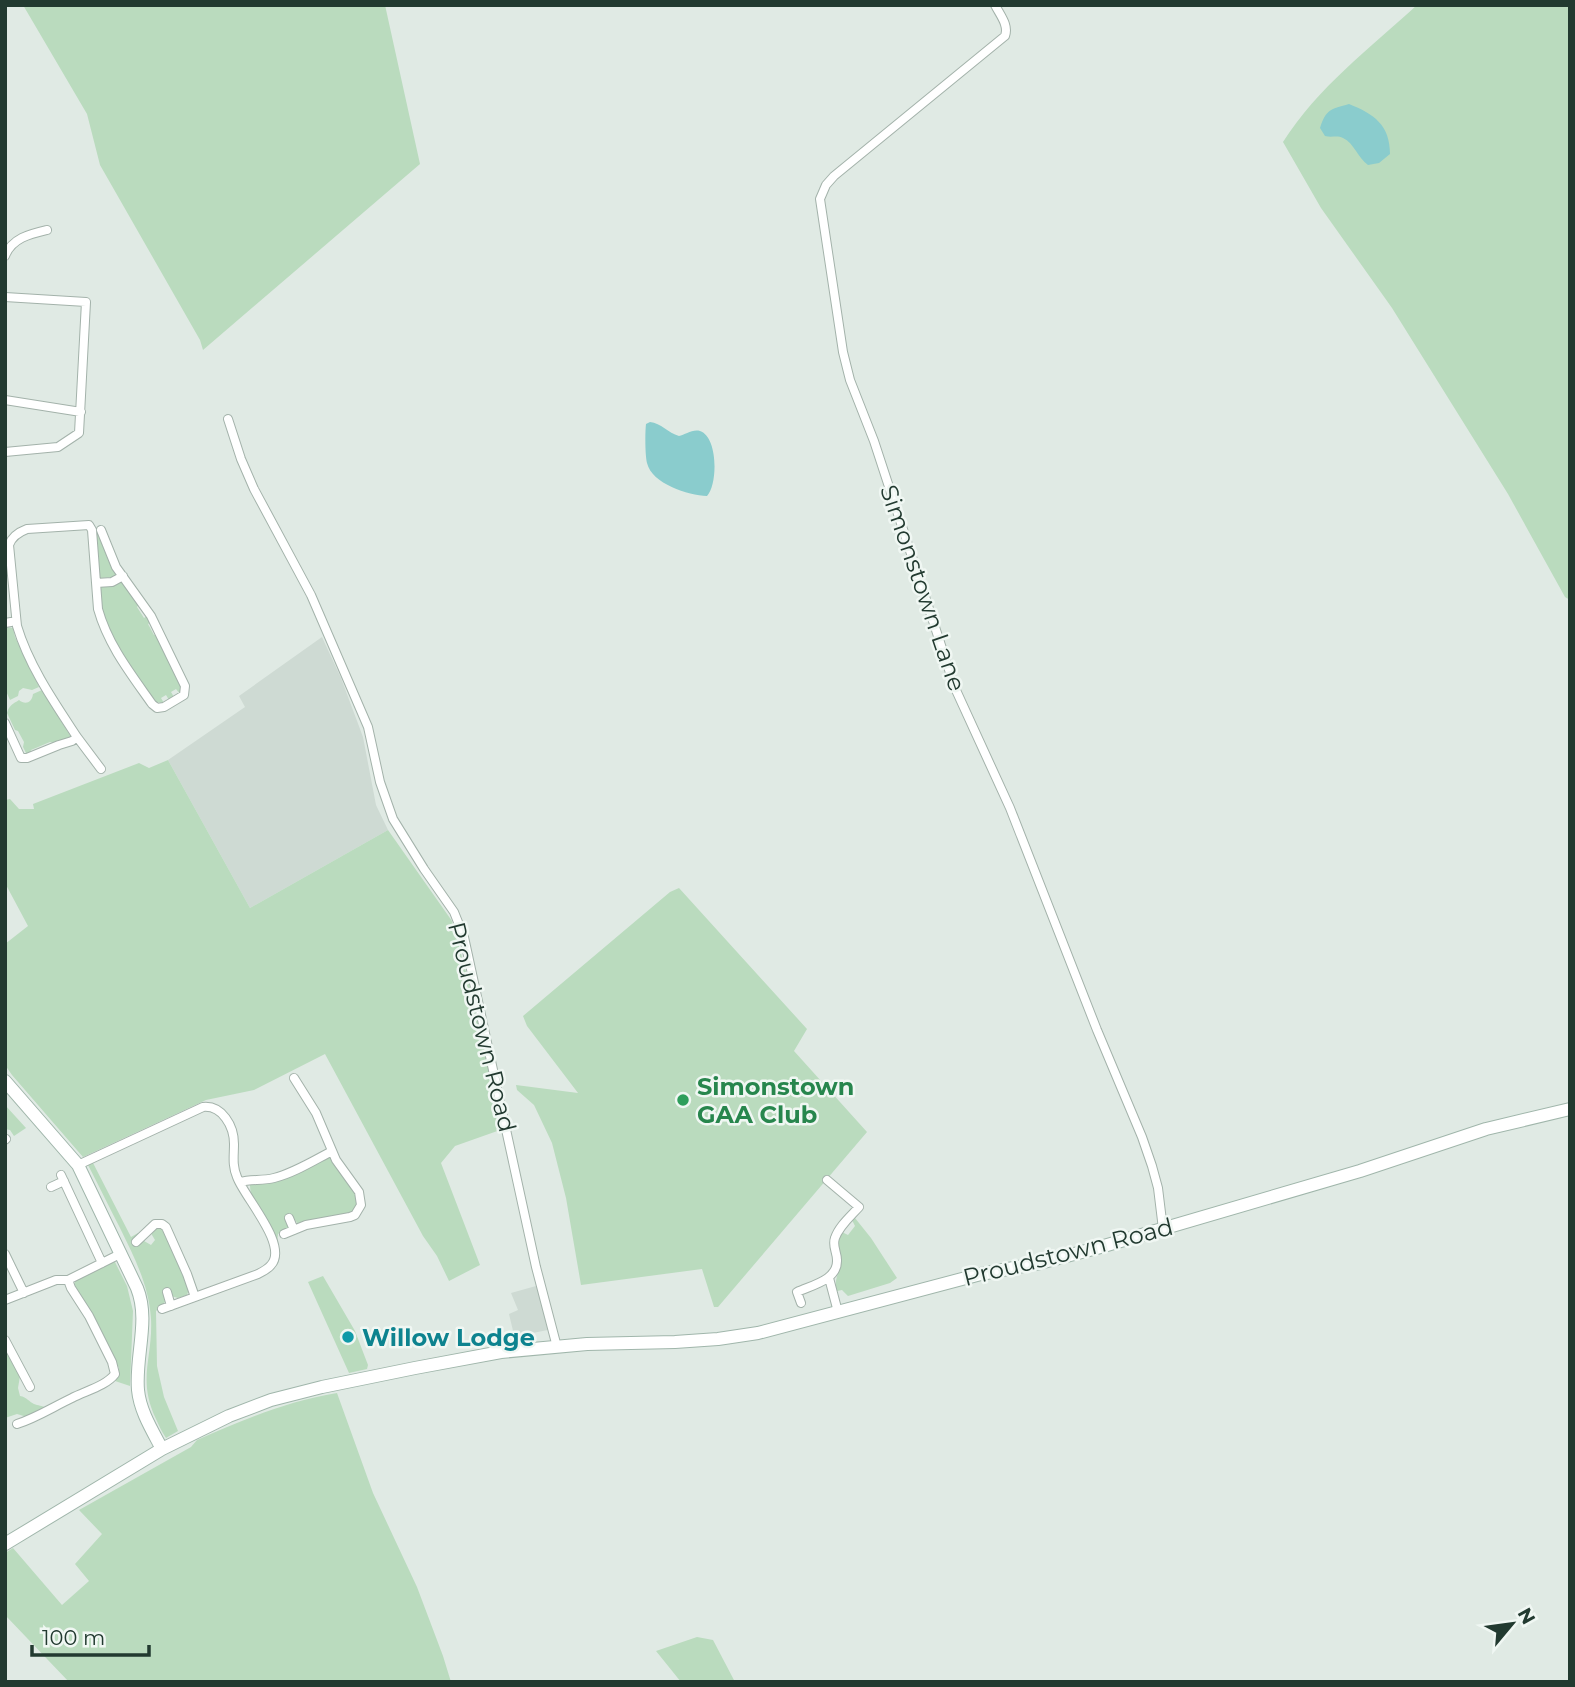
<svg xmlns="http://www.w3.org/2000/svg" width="1575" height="1687" font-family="Montserrat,sans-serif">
	<rect width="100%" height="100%" fill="#e0eae4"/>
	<path fill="#cedad3" d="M322 637 341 678 363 737 376 805 388 830 250 908 168 760 245 707 239 696Z
		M536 1286 542 1288 553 1329 517 1336 514 1335 509 1314 518 1310 511 1293Z"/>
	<path fill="#badbbe" d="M23 5H385L420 164 203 350 200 340 100 165 87 114Z
		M1417 5H1570V600L1565 597 1508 494 1392 308 1321 208 1283 142C1318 87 1369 49 1417 5Z
		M95 530H96L116 573 115 577 101 578 98 574Z
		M121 582 124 583 139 604 137 607 144 618 147 616 151 622 148 624 154 635H157L182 687 183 691 180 694 176 689 171 692 174 697 169 700 166 695 161 698 164 703 155 702 118 649 103 614 100 589 102 586H111Z
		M5 627 13 628 15 637 39 687 32 690 23 688 19 691 18 696 10 700 5 689Z
		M42 690 71 737 70 739 54 743 50 742 31 750 30 754 26 753 23 747 24 742 18 731 15 730 7 713C9 705 13 704 19 700 25 705 32 703 33 694Z
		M168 760 250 908 388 830 452 921 468 979 503 1129 455 1146 441 1163 480 1265 449 1281 437 1256 423 1236 325 1054 254 1090 206 1100 83 1157 12 1075 5 1065V944L28 926 5 883V800L10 799 19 809H34L33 804 139 763 149 768Z
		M679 888 807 1029 794 1051 867 1132 718 1307H714L702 1269 581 1285 566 1198 552 1143 534 1105 517 1090 516 1085 578 1093 527 1026 523 1016 670 892Z
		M5 1105 26 1128 14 1136 10 1130 5 1129Z
		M328 1157 331 1159 357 1195V1208C346 1218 314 1219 298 1224L292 1216 286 1219 289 1228 278 1234 277 1244C274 1237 272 1229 268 1222 261 1210 249 1197 250 1184 284 1182 298 1173 328 1157Z
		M92 1161 131 1237 138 1233 140 1235 139 1242 144 1241 151 1245 155 1240 152 1235 151 1231 157 1227 163 1229 189 1289 187 1295 178 1298 164 1294 165 1302 156 1311 157 1366 164 1397 178 1431 166 1438C162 1432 159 1426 156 1419 137 1379 153 1358 151 1319 149 1285 134 1257 120 1228 109 1207 99 1186 88 1165Z
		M855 1218 871 1238 897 1278 890 1283 848 1296 842 1290 837 1291C833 1280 840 1273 840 1262 840 1254 835 1246 838 1237 839 1236 841 1234 842 1232L848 1235 855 1226 852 1220Z
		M114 1260 127 1286 133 1311 130 1386 115 1381 119 1374V1368L74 1284 76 1280Z
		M323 1276 355 1331 368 1365 367 1369 349 1373 308 1282Z
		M5 1347 20 1376 18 1388 20 1396C27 1397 29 1402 34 1404 38 1406 42 1405 46 1408L27 1417 17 1414 5 1418Z
		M337 1393 373 1493 417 1587 443 1656 451 1682H69L5 1615V1553L13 1548 62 1605 89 1581 75 1564 102 1534 79 1510 191 1447 197 1440C243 1420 287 1401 337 1393Z
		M697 1637 713 1640 735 1682H681L656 1651Z"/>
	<path fill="#8acccd" d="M1349 104C1374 114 1390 125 1390 154L1379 163 1368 165C1358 158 1354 143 1343 138 1337 135 1332 138 1325 136L1320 128C1326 109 1331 109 1349 104Z
		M650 422C661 423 668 433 679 436 685 435 692 429 700 431 718 437 718 484 707 496 688 495 652 484 647 463 645 455 645 432 646 424Z"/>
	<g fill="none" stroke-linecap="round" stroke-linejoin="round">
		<defs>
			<path id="street" d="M995 5C1000 15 1009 25 1005 36L834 176 826 185 820 199 843 352 850 380 874 441 955 688 1010 808 1097 1030 1142 1137 1152 1166 1158 1188 1163 1229
				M5 256C12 238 30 234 47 230
				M5 297 86 302 79 433 58 447 5 452
				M5 400 81 412
				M228 419 241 459 254 489 311 595 368 727 380 782 393 819 424 869 454 912 464 937 536 1267 557 1347
				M5 545H9C12 536 19 532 27 529L89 525 92 530 98 609C108 645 131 674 152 704L157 708 164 707 184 695 185 686 151 616 116 567 101 530
				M96 583 112 582 123 576
				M5 623 11 622
				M5 723 21 758H27L59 745 72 741 77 737C54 702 29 666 17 626L9 545
				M77 737 101 769
				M5 1140 6 1139
				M78 1165 203 1107C222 1105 234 1126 234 1144 234 1156 232 1165 237 1177 244 1197 289 1245 271 1265 268 1269 262 1272 258 1274L162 1309
				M61 1175 102 1263
				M240 1182C251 1179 262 1181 274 1178 294 1173 313 1161 332 1151
				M51 1187 64 1181
				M289 1218 294 1230
				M284 1234 306 1225 350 1217 355 1215 361 1205 359 1192 336 1160 316 1113 294 1078
				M136 1242 155 1224H162L166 1227 187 1274 195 1297
				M5 1254 24 1293
				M829 1278 838 1312
				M167 1292 171 1306
				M5 1300 56 1280H68L122 1253
				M801 1303 797 1292C812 1285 838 1280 837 1260 837 1252 832 1246 835 1238 839 1226 851 1216 859 1207L827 1180
				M5 1340 30 1387
				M17 1424C36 1418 53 1407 72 1398 85 1391 106 1386 115 1374L112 1362 89 1316 71 1288 68 1280"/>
			<path id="secondary" d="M5 1081 78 1165 137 1288C150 1320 135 1356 138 1390 140 1411 152 1430 162 1449
				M5 1544 162 1449 229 1416 271 1400 322 1387 415 1368 501 1352 587 1344 675 1342 718 1339 758 1333 981 1274 1040 1263 1097 1248 1360 1171 1486 1129 1570 1109"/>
		</defs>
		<use href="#street" stroke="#a3b2aa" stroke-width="10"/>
		<use href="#secondary" stroke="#a0b6ab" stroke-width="14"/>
		<use href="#street" stroke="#fff" stroke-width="8"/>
		<use href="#secondary" stroke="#fff" stroke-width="12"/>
	</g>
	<circle fill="#2e9e5b" stroke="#f0f7f3" stroke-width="2.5" cx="683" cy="1100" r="7"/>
	<circle fill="#0f9aa8" stroke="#f0f7f3" stroke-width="2.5" cx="348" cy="1337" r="7"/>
	<g text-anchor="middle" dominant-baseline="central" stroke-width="5" stroke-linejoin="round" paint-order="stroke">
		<g font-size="24" fill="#223a30" stroke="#f0f7f3">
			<text transform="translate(923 588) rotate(71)">Simonstown Lane</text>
			<text transform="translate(482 1027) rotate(76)">Proudstown Road</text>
			<text transform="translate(1068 1252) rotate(-14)">Proudstown Road</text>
		</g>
		<g font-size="24" font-weight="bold" fill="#27864d" stroke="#f0f7f3" text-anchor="start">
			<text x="697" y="1086">Simonstown<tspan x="697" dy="28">GAA Club</tspan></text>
		</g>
		<g font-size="24" font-weight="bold" fill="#0d838f" stroke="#f0f7f3" text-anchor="start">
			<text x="362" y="1337">Willow Lodge</text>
		</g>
	</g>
	<rect width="1575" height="1687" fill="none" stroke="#223a30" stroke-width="14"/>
	<g transform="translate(1512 1624) rotate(61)" stroke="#f0f7f3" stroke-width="5" paint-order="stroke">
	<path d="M0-5L12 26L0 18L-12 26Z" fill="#223a30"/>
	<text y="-10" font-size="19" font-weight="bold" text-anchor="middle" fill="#223a30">N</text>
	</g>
	<path d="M32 1645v10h117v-10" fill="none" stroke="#223a30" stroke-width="3.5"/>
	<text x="42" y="1645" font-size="21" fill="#223a30" stroke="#f0f7f3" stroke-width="5" paint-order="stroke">100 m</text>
</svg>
